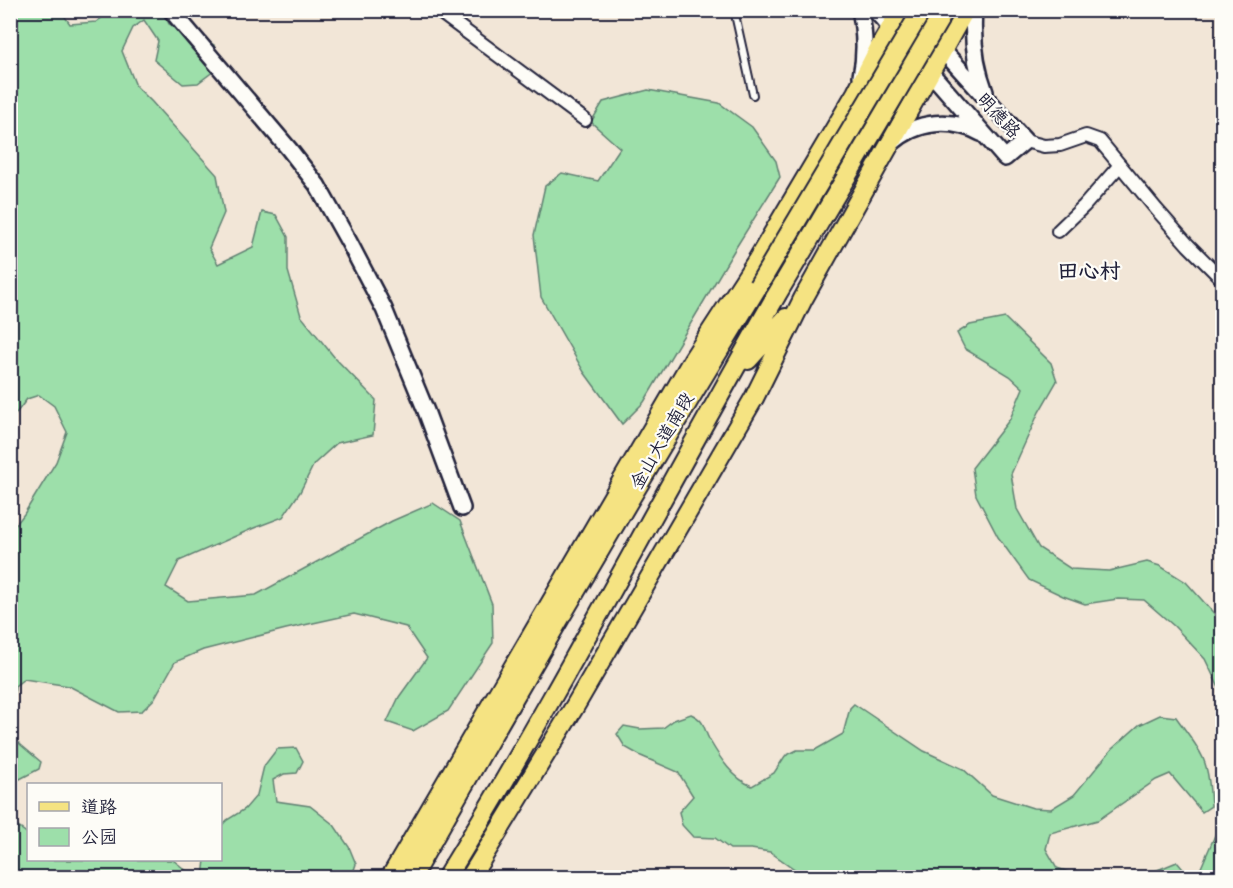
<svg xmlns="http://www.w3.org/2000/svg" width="1233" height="888" font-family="'Gochi Hand','LXGW WenKai TC',sans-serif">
	<rect width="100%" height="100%" fill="#f2e6d7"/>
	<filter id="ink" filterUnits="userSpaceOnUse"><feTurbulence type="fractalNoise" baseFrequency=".0167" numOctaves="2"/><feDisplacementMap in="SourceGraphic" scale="12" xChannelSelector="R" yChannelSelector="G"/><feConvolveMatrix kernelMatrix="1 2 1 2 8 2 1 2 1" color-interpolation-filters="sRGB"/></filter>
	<g filter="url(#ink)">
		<path fill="#9ddfaa" stroke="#608072" stroke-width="1.5" d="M11 11H61L70 24 96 22 111 11H163L169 24 200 37 214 45 218 68 198 83 183 84 154 60 158 41 144 20 133 28 122 51 136 86 152 102 217 175 224 213 209 248 218 264 253 247 262 212 276 215 288 237V271L301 316 335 358 376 400 373 435 337 443 314 464 300 492 283 517 254 528 179 561 166 587 188 601 256 595 392 521 433 503 460 521 492 604 493 643 448 711 413 731 387 722 399 697 427 658 406 627 354 614 286 629 203 650 175 662 154 699 142 711 119 712 69 686 24 679 15 686 11 735 21 745 41 762 39 769 18 780H11V531L24 514 56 462 67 432 54 406 39 395 27 399 11 420Z
			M648 90 719 103 752 127 776 161 780 177 735 249 644 402 622 424 584 372 541 297 534 235 545 186 562 173 598 181 620 148 591 122 603 102Z
			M1005 318 1051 363 1057 381 1039 412 1011 474 1017 509 1039 548 1071 569 1109 571 1147 562 1160 566 1186 582 1218 618 1222 630V694L1205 659 1174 626 1144 600 1118 599 1085 604 1063 596 1029 580 998 537 976 495 972 468 1010 419 1023 388 1010 376 965 349 957 333 970 325Z
			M854 704 924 751 963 769 992 795 1033 808 1051 809 1074 795 1112 749 1139 725 1160 715 1176 717C1185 730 1196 743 1203 758 1209 772 1210 790 1211 806L1202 812 1170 774 1156 780 1098 820 1050 833 1046 849 1057 868 1083 877H806L770 852 751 849H730L715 838 693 837 682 825 679 812 693 796 678 772 641 756 625 747 617 734 624 726 640 729 663 728 674 720 691 714C707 722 702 727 710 741 720 758 733 779 752 786L774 773 785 756 797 750H815L843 734 850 708Z
			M296 748 303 761 297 773 284 774 273 780 276 801 310 806 334 825 349 847 356 864 352 876 203 877 205 860H220L221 826 227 820 245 809 257 795 264 766 277 749Z
			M1222 819V877H1197L1200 870Z
			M11 822 28 834V860H173L188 872V877H11Z
			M1177 862 1183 869 1179 877H1115L1155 871Z"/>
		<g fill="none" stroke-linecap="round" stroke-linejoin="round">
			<defs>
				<path id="service" d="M734 10 753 95"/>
				<path id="minor" d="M437 10 585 120
					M1025 141 1044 146 1060 145 1086 136 1100 141 1157 210 1188 245 1222 279
					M1058 231 1084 206 1120 165"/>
				<path id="tertiary" d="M171 10 289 149 317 185 350 244 384 309 426 411 462 508
					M860 10C865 33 866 53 861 76
					M875 10 897 35
					M974 10C972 38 975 66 985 92
					M908 12 1025 141 1005 158 923 64
					M892 143C917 120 952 118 981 133"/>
				<path id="primary" d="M748 360 786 318
					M390 878 693 359 756 262 856 93 878 50 901 10
					M411 878C523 679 639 481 758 286
					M446 878C563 688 665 489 776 296
					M470 878 575 706 754 398 803 299 965 10"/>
			</defs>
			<use href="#service" stroke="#22223b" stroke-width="10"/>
			<use href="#minor" stroke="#22223b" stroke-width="16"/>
			<use href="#tertiary" stroke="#22223b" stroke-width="20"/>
			<use href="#primary" stroke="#22223b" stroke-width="22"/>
			<use href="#service" stroke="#fdfcf7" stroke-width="6"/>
			<use href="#minor" stroke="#fdfcf7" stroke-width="12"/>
			<use href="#tertiary" stroke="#fdfcf7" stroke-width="15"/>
			<use href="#primary" stroke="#f5e382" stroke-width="18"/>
			<defs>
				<path id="primary-bridge" d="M758 286 922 10
					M776 296 945 10"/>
			</defs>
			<use href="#primary-bridge" stroke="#22223b" stroke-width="22" stroke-linecap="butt"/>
			<use href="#primary-bridge" stroke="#f5e382" stroke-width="18"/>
		</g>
	</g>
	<g text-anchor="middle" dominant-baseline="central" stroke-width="4.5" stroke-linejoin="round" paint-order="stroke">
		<g font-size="18" fill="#22223b" stroke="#fdfcf7">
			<text transform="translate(997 117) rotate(47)">明德路</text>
			<text transform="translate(664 442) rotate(-60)">金山大道南段</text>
		</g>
		<g font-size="21" font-weight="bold" fill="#22223b" stroke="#fdfcf7">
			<text x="1089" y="274">田心村</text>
		</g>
	</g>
	<rect width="1233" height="888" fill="none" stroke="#fdfcf7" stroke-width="36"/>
	<rect x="18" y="18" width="1197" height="852" fill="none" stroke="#22223b" stroke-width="2" filter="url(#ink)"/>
	<rect x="27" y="783" width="195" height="78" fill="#fdfcf7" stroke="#a5a5ac" stroke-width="1.5"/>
	<rect x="39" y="802" width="30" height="9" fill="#f5e382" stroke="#a5a5ac" stroke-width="1.5"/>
	<text x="81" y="813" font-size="18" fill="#22223b">道路</text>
	<rect x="39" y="828" width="30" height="18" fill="#9ddfaa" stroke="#a5a5ac" stroke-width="1.5"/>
	<text x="81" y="843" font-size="18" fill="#22223b">公园</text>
</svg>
